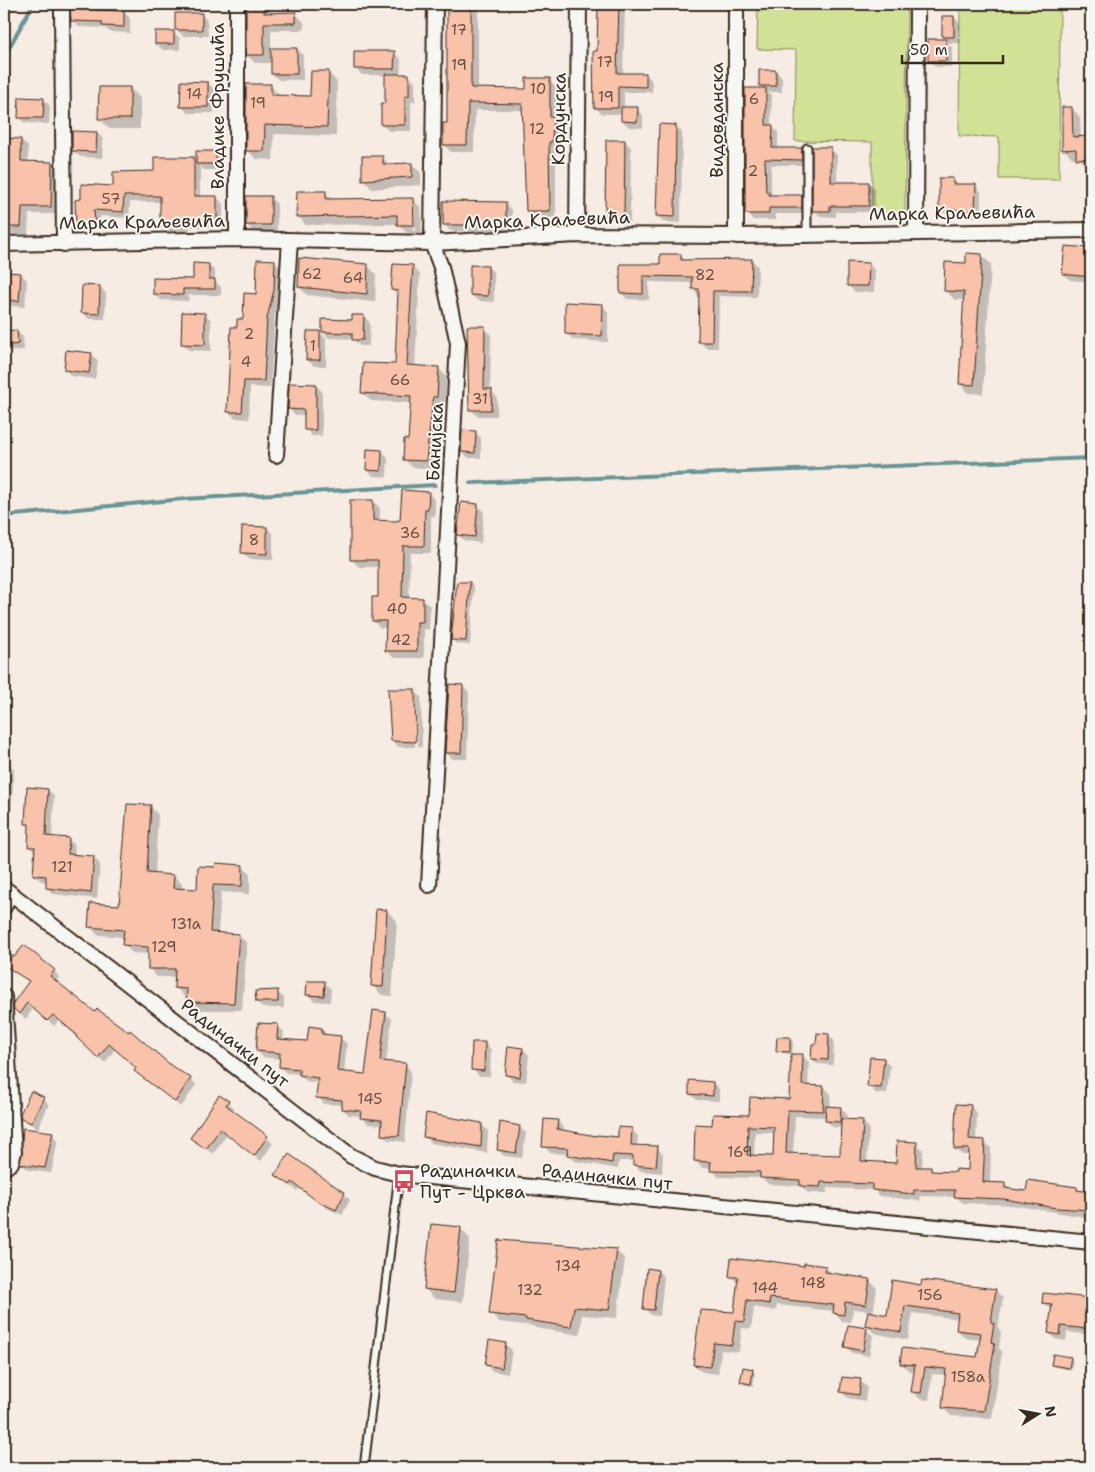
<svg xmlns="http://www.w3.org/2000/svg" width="1095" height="1472" font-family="'Shantell Sans',sans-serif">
	<rect width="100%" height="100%" fill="#f6ece4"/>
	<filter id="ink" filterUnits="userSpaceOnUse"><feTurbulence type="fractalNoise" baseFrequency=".02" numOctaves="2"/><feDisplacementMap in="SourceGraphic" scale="10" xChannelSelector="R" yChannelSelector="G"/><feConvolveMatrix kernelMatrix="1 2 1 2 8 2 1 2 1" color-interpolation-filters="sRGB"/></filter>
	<g filter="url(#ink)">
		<path fill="#d1e296" stroke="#86865a" d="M758 4H907L905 215H872V142L795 141 796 50 757 49Z
			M960 4H1060L1059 179H999V137L959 136Z"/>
		<path fill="#0003" fill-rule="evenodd" d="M72 4H97L102 12H124L130 18V33L110 32 105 28 79 27 72 20Z
			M150 4H164V7H153Z
			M200 4H218V6L202 5Z
			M247 4H271V14H296L304 22V30H271V49H297L303 55V80H279L272 74V63H255L247 55Z
			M398 4H416V7L400 6Z
			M449 4H478V89L527 90 549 80 556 87V122L559 125V148H556V218L534 217 527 211 524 110H475L474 152H451L444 145 448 125Z
			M599 4H625L623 74H646L652 81V92H624V109H637L643 115V128L629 127 622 121 623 114H602L595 107Z
			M929 4H953V10H935Z
			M1080 4H1091V10L1086 5Z
			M201 14 207 20 208 36H183L176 29Z
			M954 17 960 24V43H948L952 47V67H936L929 60 930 40H947L943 36Z
			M173 32 180 38V50H163L156 44Z
			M1086 47H1091V76L1087 72Z
			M394 53 401 59 400 75H408L415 82V102H411V131H389L382 125 386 105V75H362L355 68Z
			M776 71 782 78V92H768L772 95 771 125 778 132V149H801L807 156V165H771V196H801L807 202V214H775V220H753L747 214 764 89 760 85Z
			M328 72 337 82 336 136 274 134 273 160 256 159 247 150 271 86 280 96 312 97Z
			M208 83 214 89V113H188L182 107Z
			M130 88 140 98V129H110L100 119Z
			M43 99 50 106 49 124 25 123 19 117Z
			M1072 108 1080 117 1081 138 1091 137V166L1086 167 1078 157 1072 158 1064 149Z
			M676 126 682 132 681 223 664 222 657 216Z
			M97 133 103 139 102 158 80 157 73 151Z
			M4 140H21L28 147V163L52 164 59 171 58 214H29L28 234H4Z
			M625 141 631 148 630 222 613 221 606 215Z
			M830 148 837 155V183H869L875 189V212H836V217L820 216 814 210Z
			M215 152 222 158V170H204L200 166V197H217L223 204V227H190V231H168L161 225V202H130L129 218 100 216 101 229 84 230 78 224 115 187 193 158 197 162Z
			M382 157 390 165 411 164 421 173V185L372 189 363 179Z
			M953 179 959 186H975L981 192V217L946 215 940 208Z
			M326 193 333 200 412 199 421 208 422 233H407L398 224 306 225 298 216ZM412 206H414L415 231H413Z
			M271 198 277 204V231H253L247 225Z
			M506 204 512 210V231H450L444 224Z
			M1066 247 1091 249V282L1070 280 1064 274Z
			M680 255 686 261 751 260 758 266 757 297 719 296 718 348H706L700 342 699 295 693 289V283L649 282V300L627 299 621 293V265H661Z
			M981 255 991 264 983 394 969 393 960 384 965 300H955L945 290 967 264Z
			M274 261 281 268 280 297 278 313H275L270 388 250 387 249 419 235 418 228 411 238 329Z
			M868 264 875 270 874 292H855L848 286Z
			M208 265 215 271V281L221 287V295H189L188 301 161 300 154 294 194 280Z
			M368 266 376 274 375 302 307 295 299 287Z
			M412 266 420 274 415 367 438 368 447 377 445 405H441L434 469 412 467 404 459 409 441 411 403 371 401 362 392 396 366 399 297 392 290Z
			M488 267 494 273V302L478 301 471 295Z
			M21 274 27 280 25 307 12 306 5 300Z
			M100 287 106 293 105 319H89L82 312Z
			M602 305 608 312V342L573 340 566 333Z
			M205 314 211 320V351L189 350 183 344Z
			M364 316 370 323 369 346H360L353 339 329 338 323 332Z
			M484 328 491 334 490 390 497 397V416H477L471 409Z
			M16 331 23 337 24 350 4 352V332Z
			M320 332 326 339V366H314L308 360Z
			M91 354 98 361 95 379 71 376 65 369Z
			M315 385 322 391V436H312L305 429V415H295L289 409Z
			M475 432 481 438V458H469L462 452Z
			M382 451 388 458 387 477 373 476 367 470Z
			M428 493 435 500V516H431V553H410L409 599H422L430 606 429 629H424V658H394L386 651 387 628H380L373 621 379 598V567H359L351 559 373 501 380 508V522L401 521Z
			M478 505 484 512 481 543 465 541 458 535Z
			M267 528 273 534V560L249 559 242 553Z
			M470 583 474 587 470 645 457 644 452 639Z
			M462 686 469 692 467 759H453L446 753Z
			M389 690H414L421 697 422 747H418L416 695H414L415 747H399L392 741Z
			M4 763H8L14 769 9 847 4 846Z
			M48 790 54 796 52 838 68 839 75 845 74 856 93 857 100 864 97 899 53 894 47 888V882L41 881 34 875 36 854 29 846 30 828 26 823Z
			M150 806 158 815 155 875 174 876 182 884V889L198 890 217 868 242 866 250 874V894L221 892 218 933 238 935 247 943 242 1010H196L188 1001V996H184L176 988V977H157L149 968V954L132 953 124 944V937L98 935 90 927 120 907Z
			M387 911 397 921 392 996 382 995 372 985Z
			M6 965 54 971 59 977 55 982 95 1014 191 1079 196 1085 181 1107 142 1076 138 1068 115 1049 105 1063 59 1020 54 1026 33 1008 26 1019 21 1015 15 1009 29 982Z
			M324 982 331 989 330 1002 314 1001 307 994Z
			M277 992 284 998V1008H263L257 1002Z
			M385 1013 392 1019 386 1063 405 1064 411 1071 405 1142 388 1140 382 1134 383 1125 368 1124 362 1116 349 1115 343 1109V1105L324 1104 318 1097 319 1083 306 1081 299 1074 286 1073 280 1067V1059L263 1057 257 1051 278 1026 284 1032 283 1041 308 1042 322 1029 328 1036 340 1037 347 1044 344 1073 366 1076Z
			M828 1035 834 1040 833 1065 817 1064 812 1059 818 1045Z
			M790 1039 793 1042 792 1055H802L809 1062 808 1086 824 1087 831 1094 830 1108H840L847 1114 846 1121H862L869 1128 867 1163 897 1164 916 1143 923 1150 922 1168 930 1169 934 1173 970 1171V1155H962L955 1148 970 1106 977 1113 976 1140 984 1141 991 1148 990 1184H1004L1010 1190 1027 1193 1077 1188 1080 1192 1091 1193V1218L1012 1205 963 1203 956 1197 921 1196 920 1201 880 1196 874 1190 827 1188V1193H808L801 1186 768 1184 762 1178 718 1177 712 1168H702L695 1161 714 1126 750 1117 790 1100 792 1054 781 1053 778 1051ZM795 1116 826 1117V1121L833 1127 842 1128 841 1157 793 1155ZM755 1132 775 1133 774 1157 754 1156Z
			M485 1044 491 1050 490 1076H479L473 1069Z
			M523 1049 529 1055 526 1082 513 1081 506 1074Z
			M884 1059 890 1066 887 1094 875 1093 869 1086Z
			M713 1083 719 1089V1101L697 1100 690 1094Z
			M43 1098 49 1104 38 1129 22 1118Z
			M228 1102 234 1108 232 1111 273 1143 261 1161 227 1134 213 1154 192 1138Z
			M557 1121 564 1128V1131L597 1138H619L631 1129 638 1136 637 1146 657 1148 663 1154 662 1173 641 1171 634 1165V1161H619L618 1169 575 1161 568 1154 550 1153 544 1146Z
			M482 1125 488 1131 487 1153 431 1143 424 1137Z
			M519 1127 526 1133 522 1158 504 1156 498 1149Z
			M52 1134 58 1140 51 1173 28 1170 21 1163Z
			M277 1175 344 1194 350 1200 342 1215 325 1207 299 1188 297 1191Z
			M461 1229 470 1239 463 1302 435 1299 425 1289Z
			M616 1251 625 1259 617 1318 582 1315 580 1335 536 1328 533 1326 499 1322 491 1313Z
			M805 1267H826L833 1275 869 1280 877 1288 873 1314 888 1317 922 1287 995 1290 1003 1298 998 1328 1001 1331 999 1348 1002 1352 992 1418 951 1416 943 1408 947 1375 932 1374 929 1400 920 1399 912 1391 915 1372 909 1371 901 1363 979 1358 981 1340 965 1338 957 1330 959 1319 913 1313 908 1340 874 1333 866 1325 869 1311 853 1309 851 1322 842 1321 834 1311 777 1305 776 1311 754 1307 751 1329 742 1328 739 1352 721 1350 718 1374 702 1372 694 1365 735 1313 738 1284 731 1276Z
			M658 1271 664 1277 660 1316 651 1315 644 1308Z
			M1091 1300V1335L1067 1332 1066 1341 1055 1339 1049 1333 1052 1309 1043 1303Z
			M866 1329 873 1336 869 1356 852 1353 846 1347Z
			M505 1344 512 1350 508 1374 492 1371 486 1365Z
			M1070 1358 1073 1361 1071 1370 1055 1367 1052 1364Z
			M752 1370 755 1373 753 1386 745 1385 742 1382Z
			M860 1381 867 1387 865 1401 848 1398 841 1392Z"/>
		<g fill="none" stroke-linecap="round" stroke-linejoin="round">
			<path stroke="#6a9494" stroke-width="4" d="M4 57 33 4
				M470 483 1091 458
				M4 516 183 499 435 485"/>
		</g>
		<path fill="#f8c2ab" stroke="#3b2a1e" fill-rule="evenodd" d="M70 4H96V10L124 11V27L102 26V22L71 21Z
			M246 4H264V13L296 12V23H264V55H246Z
			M447 4H471V88L526 89V78H550V117H553L552 142H549L550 211H526L522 104 468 103 467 145H443V123H447Z
			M598 4H619L617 73H646V87L618 86V108H594L593 51H597Z
			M175 13H202V30H175Z
			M942 16H954V37H942Z
			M155 31H174V44H155Z
			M928 39H946V61H928Z
			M271 48H297V74H271Z
			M354 51H395L394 69H354Z
			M759 70H776V86H759Z
			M311 71H329L327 127 265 125 264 151H246V84H271V95L310 96Z
			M385 74H409V96H405V125H381V103H385Z
			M181 81 208 82V107H180Z
			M99 87H130V119H98Z
			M745 88H766V125H773L772 148H802V160L765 159 766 192H769V195H802V208H769V214H745Z
			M19 97 44 98 43 118H18Z
			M621 107H638L637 122 621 121Z
			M1062 107H1072L1073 137 1091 136V158L1076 159V149L1062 150Z
			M659 124 676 125 675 217 656 216Z
			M72 131 97 132 96 152 72 151Z
			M4 138 21 139V161L52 162 51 207H22L21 227H4Z
			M606 140H625L624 216H605Z
			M812 147H831V182H869V206H830V211H812Z
			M196 151H216V164H196Z
			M362 156H383V164L412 163V177L362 180Z
			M154 157H194V196H217V221H184V225H160V196H124L123 212 94 210 95 223 76 225 75 200 81 199V184L113 186V172L154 171Z
			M939 178H953V184H976L975 211 939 209Z
			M297 191H326V199L413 198 414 225H397V215L296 217Z
			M246 196H271V225H246Z
			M443 201 506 202V225H443Z
			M1065 246 1091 248 1090 277 1062 274Z
			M966 253 982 254 974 385 959 384 964 292 944 291 945 262 966 263Z
			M660 254H681V260L752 259 751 291H713L712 342H698L699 289H692V277L643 276V294L620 293V264H660Z
			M299 258 368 264 367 294 298 287Z
			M257 259 275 260 274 290 267 318 264 381H244L242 412H227L231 327H237V319H243L244 293 256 294Z
			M847 262 869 263 868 286H847Z
			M193 263 209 264V279H215V289H183V295L153 294V278L193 279Z
			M393 264 413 265 407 365 439 367 437 397H433L426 461 403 460 404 439 408 440 411 396 361 393 363 363 395 364 398 291 391 290Z
			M470 265 488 266V296L470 295Z
			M6 272 21 273 19 301 4 300Z
			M82 285 100 286 99 314 81 313Z
			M565 302 603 304 602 336 565 334Z
			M182 312 205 313V345L181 344Z
			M352 315H364L363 340H352V333L322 332V319L352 320Z
			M467 326H485L484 389H492L491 410H469Z
			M17 330 18 344 4 346V331Z
			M307 331H320V360H306Z
			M66 350 92 353 89 373 64 370Z
			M289 383 316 384V430H304V410L288 409Z
			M462 430 476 431 475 453 461 452Z
			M367 449 382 450 381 471 366 470Z
			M402 490 429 492 428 509H425L424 546H403L402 597 423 598V622H417V651H385L386 621H372V597H378V560H350V500H373V520L395 521 400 520Z
			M461 502 478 504 475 537 457 535Z
			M242 526 267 527V554L241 553Z
			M457 582H470L466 641 451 640Z
			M449 684 463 685 461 753H445Z
			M388 689H415L416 742 391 741Z
			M27 787 48 789 46 836 69 838 68 854 94 856 91 893 46 888V876L33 875 35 847H28L29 824H25Z
			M127 804 151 805 147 873 174 875 173 888 197 889 198 866 215 867 216 863 243 865 242 886 213 885 210 932 239 934 234 1003 186 1002 187 989 174 988 175 969H148V947L122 945 124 930 88 927 90 903 119 905Z
			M376 909 387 910 383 987 371 986Z
			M24 945 55 970 50 976 95 1012 97 1009 129 1032 130 1030 173 1067 191 1078 175 1102 134 1071 136 1068 109 1044 98 1058 76 1037 77 1035 53 1015 47 1021 27 1003 19 1014 14 1009 13 1003 29 981 5 966 11 955 14 957Z
			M307 981H325L324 996 306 995Z
			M278 990V1002H256L255 991Z
			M373 1010 386 1012 380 1061 406 1063 399 1136 381 1135 382 1120 360 1118 361 1111 342 1109V1100L316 1098 318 1078 299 1075V1069L279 1067 280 1053 256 1051 258 1023 278 1024 277 1039 307 1041 309 1026 322 1028V1034L341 1036 337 1071 365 1074Z
			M817 1033 829 1034 828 1060 811 1059 812 1044H816Z
			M777 1037H790V1052L776 1051Z
			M472 1042H485L484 1071 471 1070Z
			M508 1046 523 1048 520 1077 505 1075Z
			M791 1054H803L802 1085 824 1086 823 1111 788 1110 786 1153 840 1155 841 1119 863 1120 861 1161 896 1163 897 1141 917 1142 916 1167H931V1171L956 1172V1169L968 1170 969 1149H954L956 1104 971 1105 969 1139 985 1140 983 1182 1005 1183V1188L1026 1191 1028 1180 1077 1187V1190L1091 1192 1089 1210 1056 1208 1004 1199 954 1197 955 1190H914V1194L872 1190V1184L821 1182 820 1187 800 1186V1180L760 1178V1172L710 1171 711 1162 694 1161 695 1124 712 1125 713 1114 749 1115 750 1097 789 1099ZM748 1126 774 1127 773 1156 747 1155Z
			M870 1057 884 1058 881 1088 867 1087Z
			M689 1080 713 1082V1096L689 1094Z
			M31 1091 44 1097 31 1123 21 1118 20 1114Z
			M219 1095 229 1101 226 1105 268 1136 254 1156 220 1129 206 1149 190 1138Z
			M826 1106 841 1107 840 1122 825 1121Z
			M426 1113 482 1123 481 1147 423 1137Z
			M544 1119 558 1120 557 1129 596 1136 597 1135 618 1137V1127L632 1128 631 1145 658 1146 656 1167 633 1165V1156L613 1155 612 1163 567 1155 568 1148 542 1147Z
			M500 1122 520 1126 516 1153 497 1150Z
			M23 1128 53 1132 45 1168 20 1164Z
			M289 1154 345 1193 336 1210 317 1201 292 1182 290 1185 275 1175Z
			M431 1224 461 1227 454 1293 424 1289Z
			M498 1240 617 1249 609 1310 574 1307 571 1327 526 1320V1318L489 1314Z
			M731 1258 755 1261 756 1259 804 1266V1263L826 1266 825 1272 870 1279 866 1305 845 1302 844 1315 833 1313 834 1305 770 1298 769 1304 747 1300 744 1322 735 1321 732 1345 714 1343 710 1367 693 1365 700 1310 734 1312 738 1277H729Z
			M647 1268 658 1270 654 1310 643 1309Z
			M892 1280 921 1285 922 1280 996 1289 991 1322 994 1323 991 1342 995 1343 984 1411 942 1408 946 1369 925 1367 921 1393 911 1392 915 1365 900 1364 902 1348 977 1357 981 1333 956 1330 958 1313 905 1306 901 1332 865 1325 868 1311 887 1315Z
			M1043 1293 1091 1298 1087 1329 1061 1326 1060 1335 1048 1333 1052 1304 1042 1303Z
			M848 1325 867 1328 863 1351 844 1347Z
			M489 1340 506 1343 502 1368 485 1365Z
			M1053 1354 1071 1357 1069 1368 1051 1365Z
			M743 1367 753 1369 751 1384 740 1382Z
			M842 1377 861 1379 859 1395 840 1392Z"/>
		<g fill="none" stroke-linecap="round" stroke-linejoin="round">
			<defs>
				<path id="lane" d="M807 148V234
					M364 1468 399 1174"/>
				<path id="street" d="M237 4V239
					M62 10 64 244
					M916 232 917 4
					M577 235 579 4
					M736 236V4
					M4 244 237 239 432 243 577 235 736 236 1091 230
					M276 455 290 240
					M429 885 458 343 441 267 432 243 435 4
					M4 888 351 1156 375 1168 399 1174 1091 1242
					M4 907 10 893
					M4 997 14 1152 11 1163 4 1168"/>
			</defs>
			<use href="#lane" stroke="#3b2a1e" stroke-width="11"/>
			<use href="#street" stroke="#3b2a1e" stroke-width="18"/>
			<use href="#lane" stroke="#f6f6f2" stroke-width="7"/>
			<use href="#street" stroke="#f6f6f2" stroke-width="14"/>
		</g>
	</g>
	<defs>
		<symbol id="bus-bare" viewBox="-9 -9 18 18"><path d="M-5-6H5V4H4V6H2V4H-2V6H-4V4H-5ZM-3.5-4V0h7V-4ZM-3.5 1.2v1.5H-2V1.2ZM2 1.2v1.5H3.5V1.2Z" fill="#d1495b" stroke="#f6f6f2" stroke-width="2.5" paint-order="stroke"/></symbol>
	</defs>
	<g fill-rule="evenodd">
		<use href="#bus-bare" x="388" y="1165" width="32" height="32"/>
	</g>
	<g text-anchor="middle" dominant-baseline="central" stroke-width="4" stroke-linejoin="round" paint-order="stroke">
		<g font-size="15" fill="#6a5041">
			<text x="459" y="30">17</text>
			<text x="605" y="62">17</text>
			<text x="459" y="65">19</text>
			<text x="538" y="89">10</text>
			<text x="194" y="94">14</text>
			<text x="606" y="97">19</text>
			<text x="754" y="99">6</text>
			<text x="258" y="103">19</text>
			<text x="537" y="129">12</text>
			<text x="753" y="171">2</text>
			<text x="111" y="199">57</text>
			<text x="312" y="274">62</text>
			<text x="705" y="275">82</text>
			<text x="353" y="278">64</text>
			<text x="249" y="334">2</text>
			<text x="313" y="346">1</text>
			<text x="246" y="362">4</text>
			<text x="400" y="380">66</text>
			<text x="480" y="399">31</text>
			<text x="410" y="533">36</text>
			<text x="254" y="540">8</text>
			<text x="397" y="609">40</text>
			<text x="401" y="640">42</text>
			<text x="62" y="867">121</text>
			<text x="186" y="924">131a</text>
			<text x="164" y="947">129</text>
			<text x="370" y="1099">145</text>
			<text x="740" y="1152">169</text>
			<text x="568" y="1266">134</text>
			<text x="813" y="1283">148</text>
			<text x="765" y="1288">144</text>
			<text x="530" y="1290">132</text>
			<text x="930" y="1295">156</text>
			<text x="968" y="1377">158a</text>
		</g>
		<g font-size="18" fill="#3b2a1e" stroke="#f6f6f2">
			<text transform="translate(218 106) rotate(-90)">Владике Фрушића</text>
			<text transform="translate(559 119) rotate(-89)">Кордунска</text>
			<text transform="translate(717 120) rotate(-90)">Видовданска</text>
			<text transform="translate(952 213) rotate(-1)">Марка Краљевића</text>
			<text transform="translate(547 220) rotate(-2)">Марка Краљевића</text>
			<text transform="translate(142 222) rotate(-1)">Марка Краљевића</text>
			<text transform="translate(435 442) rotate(-87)">Банијска</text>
			<text transform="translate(235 1043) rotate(38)">Радиначки пут</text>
			<text transform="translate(607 1177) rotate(6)">Радиначки пут</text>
		</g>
		<g font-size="18" fill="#3b2a1e" stroke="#f6f6f2" text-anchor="start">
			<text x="420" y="1171">Радиначки<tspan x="420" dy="21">Пут - Црква</tspan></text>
		</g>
	</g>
	<rect width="1095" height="1472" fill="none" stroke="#f6f6f2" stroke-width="20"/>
	<rect x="10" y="10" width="1075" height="1452" fill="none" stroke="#3b2a1e" stroke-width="2" filter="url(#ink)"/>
	<g transform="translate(1038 1414) rotate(79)" stroke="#f6f6f2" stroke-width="4" paint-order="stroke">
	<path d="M0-4L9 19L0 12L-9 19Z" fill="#3b2a1e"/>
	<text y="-8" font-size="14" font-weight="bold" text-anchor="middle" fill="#3b2a1e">N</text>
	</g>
	<path d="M902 55v8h101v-8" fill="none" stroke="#3b2a1e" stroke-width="2.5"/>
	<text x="910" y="55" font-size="15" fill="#3b2a1e" stroke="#f6f6f2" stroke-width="4" paint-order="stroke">50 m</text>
</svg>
